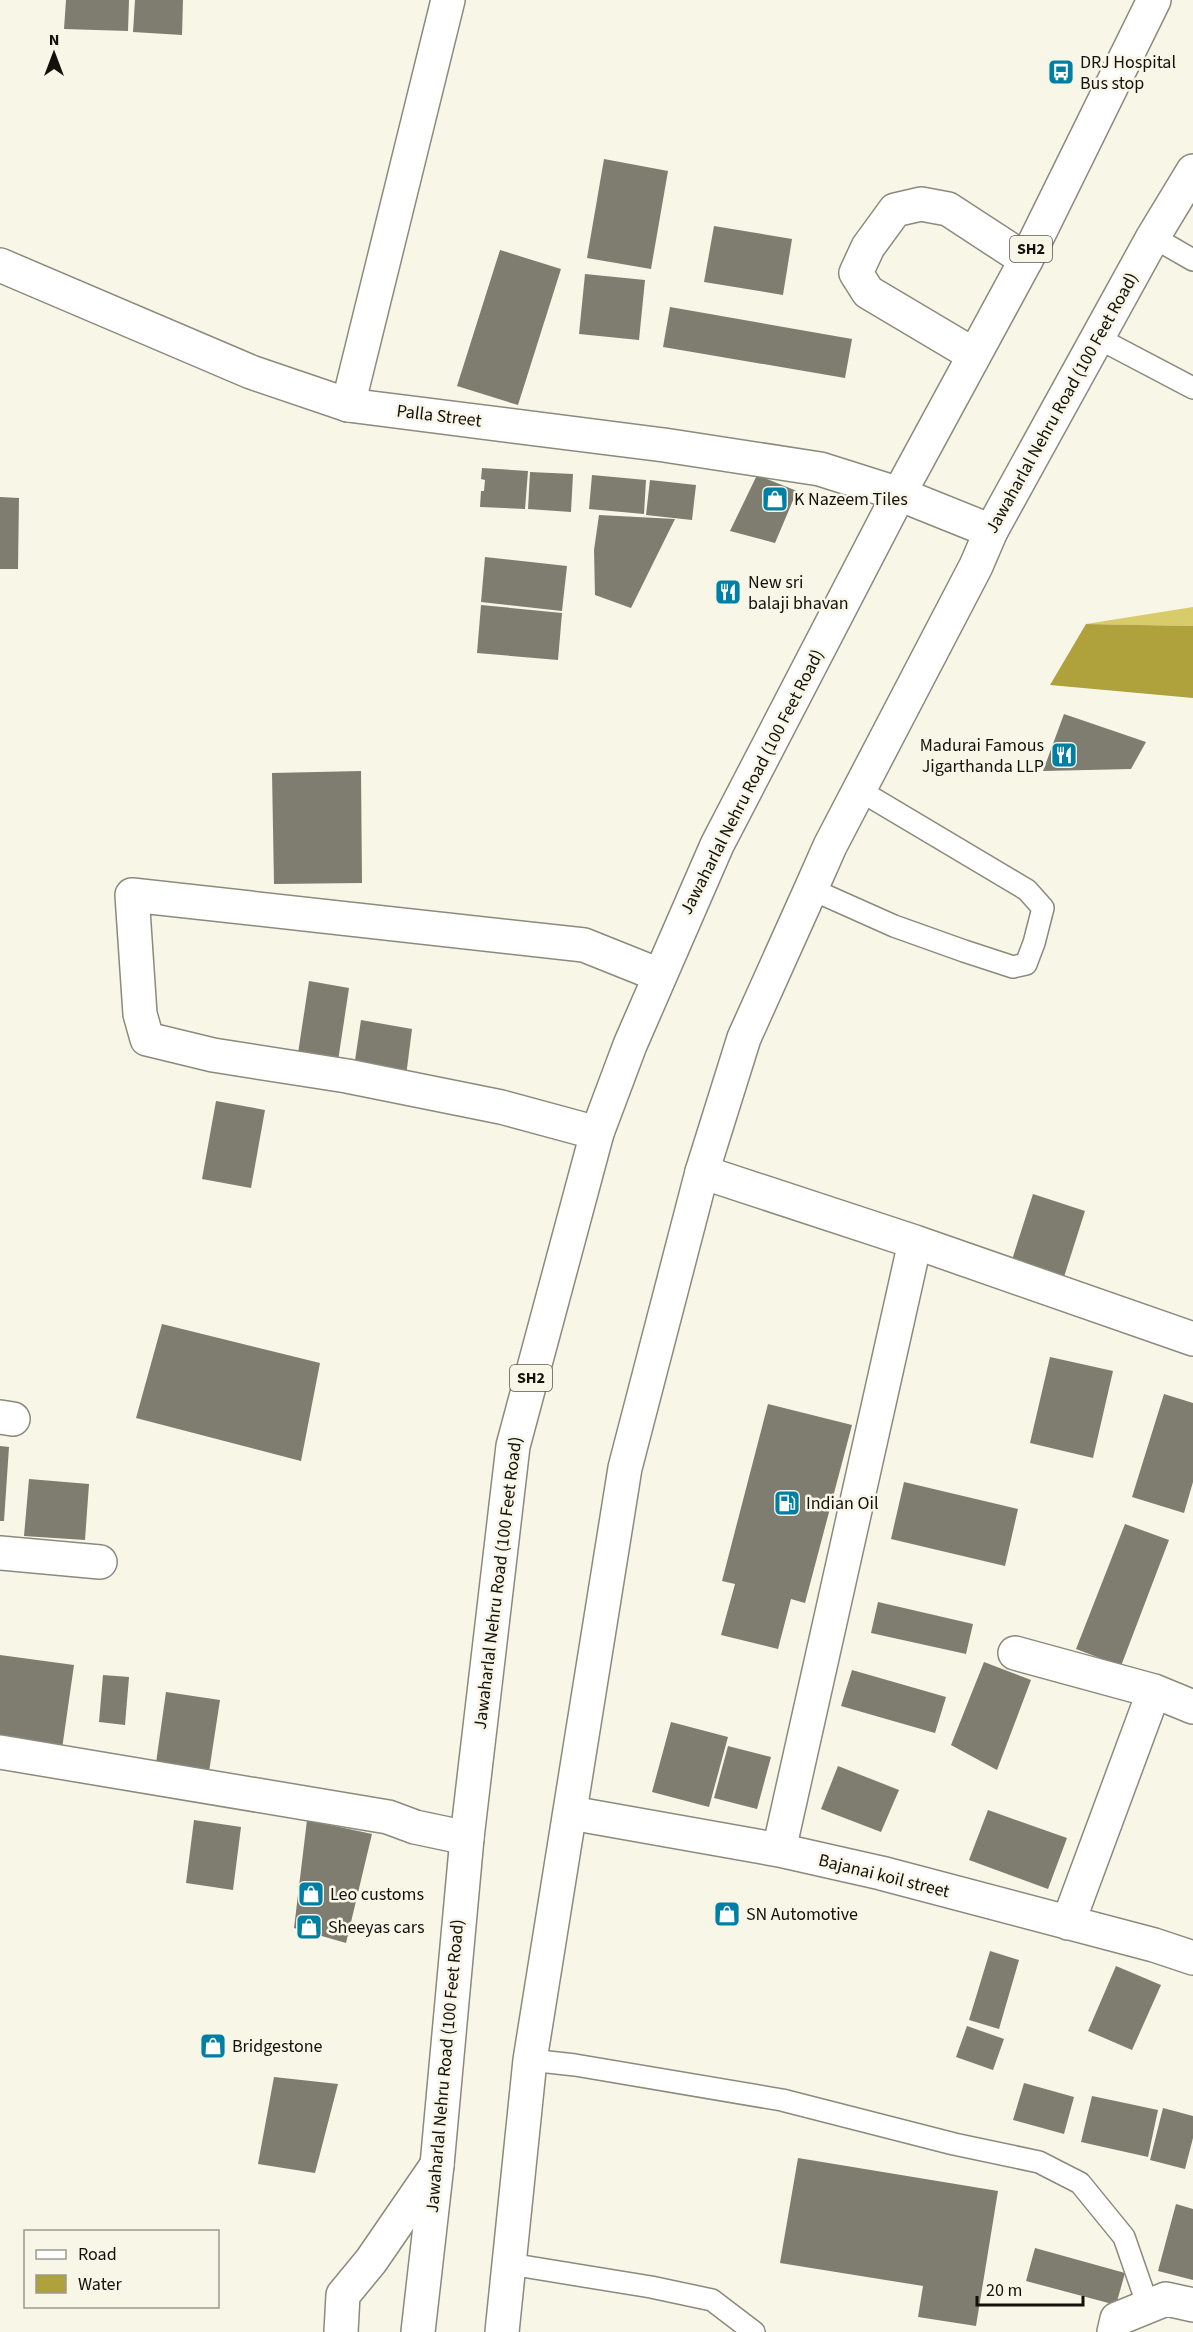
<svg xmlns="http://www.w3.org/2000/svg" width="1193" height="2332" font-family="'Source Sans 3',sans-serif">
	<rect width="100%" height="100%" fill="#f8f6e7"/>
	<path fill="#d8cb69" d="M1193 607V626L1086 624Z"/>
	<path fill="#afa23d" d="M1086 624 1193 626V698L1050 685Z"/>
	<path fill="#7f7d70" d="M66 0H129L128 31 64 29Z
		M135 0H183L182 35 133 32Z
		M604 159 668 171 651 269 587 258Z
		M714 226 792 239 783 295 704 282Z
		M500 250 561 269 518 405 457 386Z
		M585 274 645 280 639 340 579 334Z
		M670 307 852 339 845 378 663 347Z
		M482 468 528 471 525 509 480 507 481 491H484L485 480 481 479Z
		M530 472 573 474 571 512 528 509Z
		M592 475 646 480 644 514 589 509Z
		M757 475 797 491 775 543 730 531Z
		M650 480 696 485 692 520 646 515Z
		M0 497 19 498 18 569H0Z
		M599 515 675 519 631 608 595 595 594 550Z
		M485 557 567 566 562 611 481 602Z
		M481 605 562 613 558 660 477 653Z
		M1064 714 1146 742 1131 769 1043 771Z
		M361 771 362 883 274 884 272 773Z
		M309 981 349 988 335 1081 295 1073Z
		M361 1020 412 1029 403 1100 350 1094Z
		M216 1101 265 1110 251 1188 202 1179Z
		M1033 1194 1085 1211 1056 1302 1004 1285Z
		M162 1324 320 1363 301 1461 136 1418Z
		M1050 1357 1113 1371 1093 1458 1030 1443Z
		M1164 1394 1193 1403V1482L1184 1513 1132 1497Z
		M768 1404 852 1425 805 1603 791 1599 778 1649 721 1635 735 1584 722 1581Z
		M0 1446 9 1447 4 1521H0Z
		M29 1479 89 1484 85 1540 24 1536Z
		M904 1482 1018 1509 1005 1566 891 1539Z
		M1125 1524 1169 1540 1121 1666 1076 1649Z
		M878 1602 973 1624 966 1654 871 1633Z
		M0 1655 74 1665 60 1763 0 1755Z
		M984 1662 1031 1680 997 1770 951 1745Z
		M852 1670 946 1697 935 1733 841 1706Z
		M103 1675 129 1677 125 1725 99 1722Z
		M166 1692 220 1700 207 1785 154 1777Z
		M671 1722 728 1737 709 1807 652 1792Z
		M728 1746 771 1757 757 1809 714 1798Z
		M838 1766 899 1790 881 1832 821 1809Z
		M988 1810 1067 1838 1048 1889 969 1860Z
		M194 1820 241 1827 233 1890 186 1883Z
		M307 1820 372 1834 346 1943 294 1928Z
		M990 1951 1019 1960 999 2029 969 2020Z
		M1116 1966 1161 1985 1132 2050 1088 2031Z
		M967 2026 1004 2039 993 2070 956 2057Z
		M274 2077 338 2084 315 2173 258 2164Z
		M1024 2083 1074 2097 1064 2134 1013 2120Z
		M1092 2096 1158 2110 1148 2157 1081 2142Z
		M1163 2108 1193 2116V2138L1185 2169 1150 2160Z
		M798 2158 998 2191 976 2326 918 2317 923 2286 780 2263Z
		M1176 2204 1193 2209V2280L1158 2271Z
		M1035 2248 1125 2273 1116 2305 1026 2281Z"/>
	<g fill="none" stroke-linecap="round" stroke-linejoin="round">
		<defs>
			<path id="service" d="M1153 237 1193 260
				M1096 337 1193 388
				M811 889 894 926 964 951 1013 967 1026 964 1034 943 1043 908 1027 890 859 790
				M530 2060 575 2065 782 2100 954 2144 1039 2162 1080 2183 1124 2237 1148 2306
				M510 2264 651 2287 712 2300 754 2332"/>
			<path id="minor" d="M974 355 868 292 856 273 868 247 895 210 921 204 948 209 1026 260
				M348 405 448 0
				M597 1133 501 1107 347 1076 213 1055 147 1039 140 1014 132 895 584 945 659 975
				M702 1172 915 1242
				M0 1417 13 1419
				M0 1553 100 1562
				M1015 1653 1154 1691 1193 1707
				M0 1752 388 1817 415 1827 467 1838
				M571 1813 779 1850 881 1873 1154 1945 1193 1958
				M779 1850 915 1242 1193 1339
				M1068 1923 1154 1691
				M341 2332 343 2295 371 2261 437 2165
				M1114 2332 1117 2319 1166 2299 1193 2305"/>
			<path id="tertiary" d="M0 265 251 372 348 405 664 445 820 469 899 494 991 531"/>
			<path id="primary" d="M418 2332 437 2165 467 1838 513 1446 597 1133 630 1045 717 845 899 494 1026 260 1154 0
				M502 2332 530 2060 625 1468 702 1172 744 1038 811 889 830 846 976 566 991 531 1153 237 1193 171"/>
		</defs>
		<use href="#service" stroke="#8b8a7c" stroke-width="24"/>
		<use href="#minor" stroke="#8b8a7c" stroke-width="36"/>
		<use href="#tertiary" stroke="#8b8a7c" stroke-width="36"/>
		<use href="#primary" stroke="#8b8a7c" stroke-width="36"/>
		<use href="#service" stroke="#fff" stroke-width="21"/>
		<use href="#minor" stroke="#fff" stroke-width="33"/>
		<use href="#tertiary" stroke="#fff" stroke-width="33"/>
		<use href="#primary" stroke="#fff" stroke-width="33"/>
	</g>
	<defs>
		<symbol id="bus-square" viewBox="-11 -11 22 22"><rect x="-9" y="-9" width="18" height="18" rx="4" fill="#007fa4" stroke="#f8f6e7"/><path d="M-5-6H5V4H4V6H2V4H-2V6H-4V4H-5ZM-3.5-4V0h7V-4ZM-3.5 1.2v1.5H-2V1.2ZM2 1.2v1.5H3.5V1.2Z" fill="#fff"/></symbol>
		<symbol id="shop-square" viewBox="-11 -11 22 22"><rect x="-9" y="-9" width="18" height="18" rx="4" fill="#007fa4" stroke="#f8f6e7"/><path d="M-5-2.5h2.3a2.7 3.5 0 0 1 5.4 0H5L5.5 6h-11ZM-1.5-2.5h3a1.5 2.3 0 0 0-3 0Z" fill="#fff"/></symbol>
		<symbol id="restaurant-square" viewBox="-11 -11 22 22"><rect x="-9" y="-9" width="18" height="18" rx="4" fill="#007fa4" stroke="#f8f6e7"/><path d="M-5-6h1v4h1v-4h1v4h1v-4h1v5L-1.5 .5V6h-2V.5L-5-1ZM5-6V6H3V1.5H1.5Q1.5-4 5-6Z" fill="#fff"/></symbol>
		<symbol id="fuel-square" viewBox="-11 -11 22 22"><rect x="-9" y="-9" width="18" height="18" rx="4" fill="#007fa4" stroke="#f8f6e7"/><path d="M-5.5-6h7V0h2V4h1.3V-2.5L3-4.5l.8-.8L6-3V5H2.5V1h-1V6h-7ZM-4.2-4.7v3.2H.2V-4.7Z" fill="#fff"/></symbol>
	</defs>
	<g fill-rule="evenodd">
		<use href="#bus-square" x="1046" y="57" width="30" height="30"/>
		<use href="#shop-square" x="760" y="484" width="30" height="30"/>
		<use href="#restaurant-square" x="713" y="577" width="30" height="30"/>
		<use href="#restaurant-square" x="1049" y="740" width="30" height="30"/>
		<use href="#fuel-square" x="772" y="1488" width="30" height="30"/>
		<use href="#shop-square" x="296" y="1879" width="30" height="30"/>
		<use href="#shop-square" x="712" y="1899" width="30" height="30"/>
		<use href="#shop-square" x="294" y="1912" width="30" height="30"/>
		<use href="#shop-square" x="198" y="2031" width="30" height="30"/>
	</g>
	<g text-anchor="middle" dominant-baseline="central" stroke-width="5" stroke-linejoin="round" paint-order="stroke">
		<g fill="#f8f6e7" stroke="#57564e" stroke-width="1.5">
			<rect x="1010" y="236" width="42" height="26" rx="4.5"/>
			<rect x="510" y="1365" width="42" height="26" rx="4.5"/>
		</g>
		<g font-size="16" font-weight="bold" fill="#12110c">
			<text x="1031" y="249">SH2</text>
			<text x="531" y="1378">SH2</text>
		</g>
		<g font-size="18" fill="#12110c" stroke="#f8f6e7" text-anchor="start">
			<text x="1080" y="62">DRJ Hospital<tspan x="1080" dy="21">Bus stop</tspan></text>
			<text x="794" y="499">K Nazeem Tiles</text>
			<text x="748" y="582">New sri<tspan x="748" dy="21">balaji bhavan</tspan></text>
			<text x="1044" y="745" text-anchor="end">Madurai Famous<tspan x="1044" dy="21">Jigarthanda LLP</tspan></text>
			<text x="806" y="1503">Indian Oil</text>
			<text x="330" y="1894">Leo customs</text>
			<text x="746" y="1914">SN Automotive</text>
			<text x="328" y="1927">Sheeyas cars</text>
			<text x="232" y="2046">Bridgestone</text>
		</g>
		<g font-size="18" fill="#12110c" stroke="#f8f6e7">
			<text transform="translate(1062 403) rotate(-61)">Jawaharlal Nehru Road (100 Feet Road)</text>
			<text transform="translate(439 416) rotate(7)">Palla Street</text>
			<text transform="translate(752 782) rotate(-63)">Jawaharlal Nehru Road (100 Feet Road)</text>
			<text transform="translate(498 1583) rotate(-83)">Jawaharlal Nehru Road (100 Feet Road)</text>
			<text transform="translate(884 1876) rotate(14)">Bajanai koil street</text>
			<text transform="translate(445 2066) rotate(-85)">Jawaharlal Nehru Road (100 Feet Road)</text>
		</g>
	</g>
	<rect x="24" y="2230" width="195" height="78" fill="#f8f6e7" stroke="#9c9a8f" stroke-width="1.5"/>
	<rect x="36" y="2250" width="30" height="9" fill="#ffffff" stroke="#9c9a8f" stroke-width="1.5"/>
	<text x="78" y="2260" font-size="18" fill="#12110c">Road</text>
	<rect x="36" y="2275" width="30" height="18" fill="#afa23d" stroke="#9c9a8f" stroke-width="1.5"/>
	<text x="78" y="2290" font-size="18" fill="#12110c">Water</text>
	<g transform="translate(54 54)" stroke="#f8f6e7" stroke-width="4.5" paint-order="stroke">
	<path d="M0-4.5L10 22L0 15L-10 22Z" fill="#12110c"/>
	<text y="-9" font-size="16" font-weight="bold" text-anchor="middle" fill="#12110c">N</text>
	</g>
	<path d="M977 2296v9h106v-9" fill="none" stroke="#12110c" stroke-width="3"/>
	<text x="986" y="2296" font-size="18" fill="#12110c" stroke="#f8f6e7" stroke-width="4.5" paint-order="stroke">20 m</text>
</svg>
